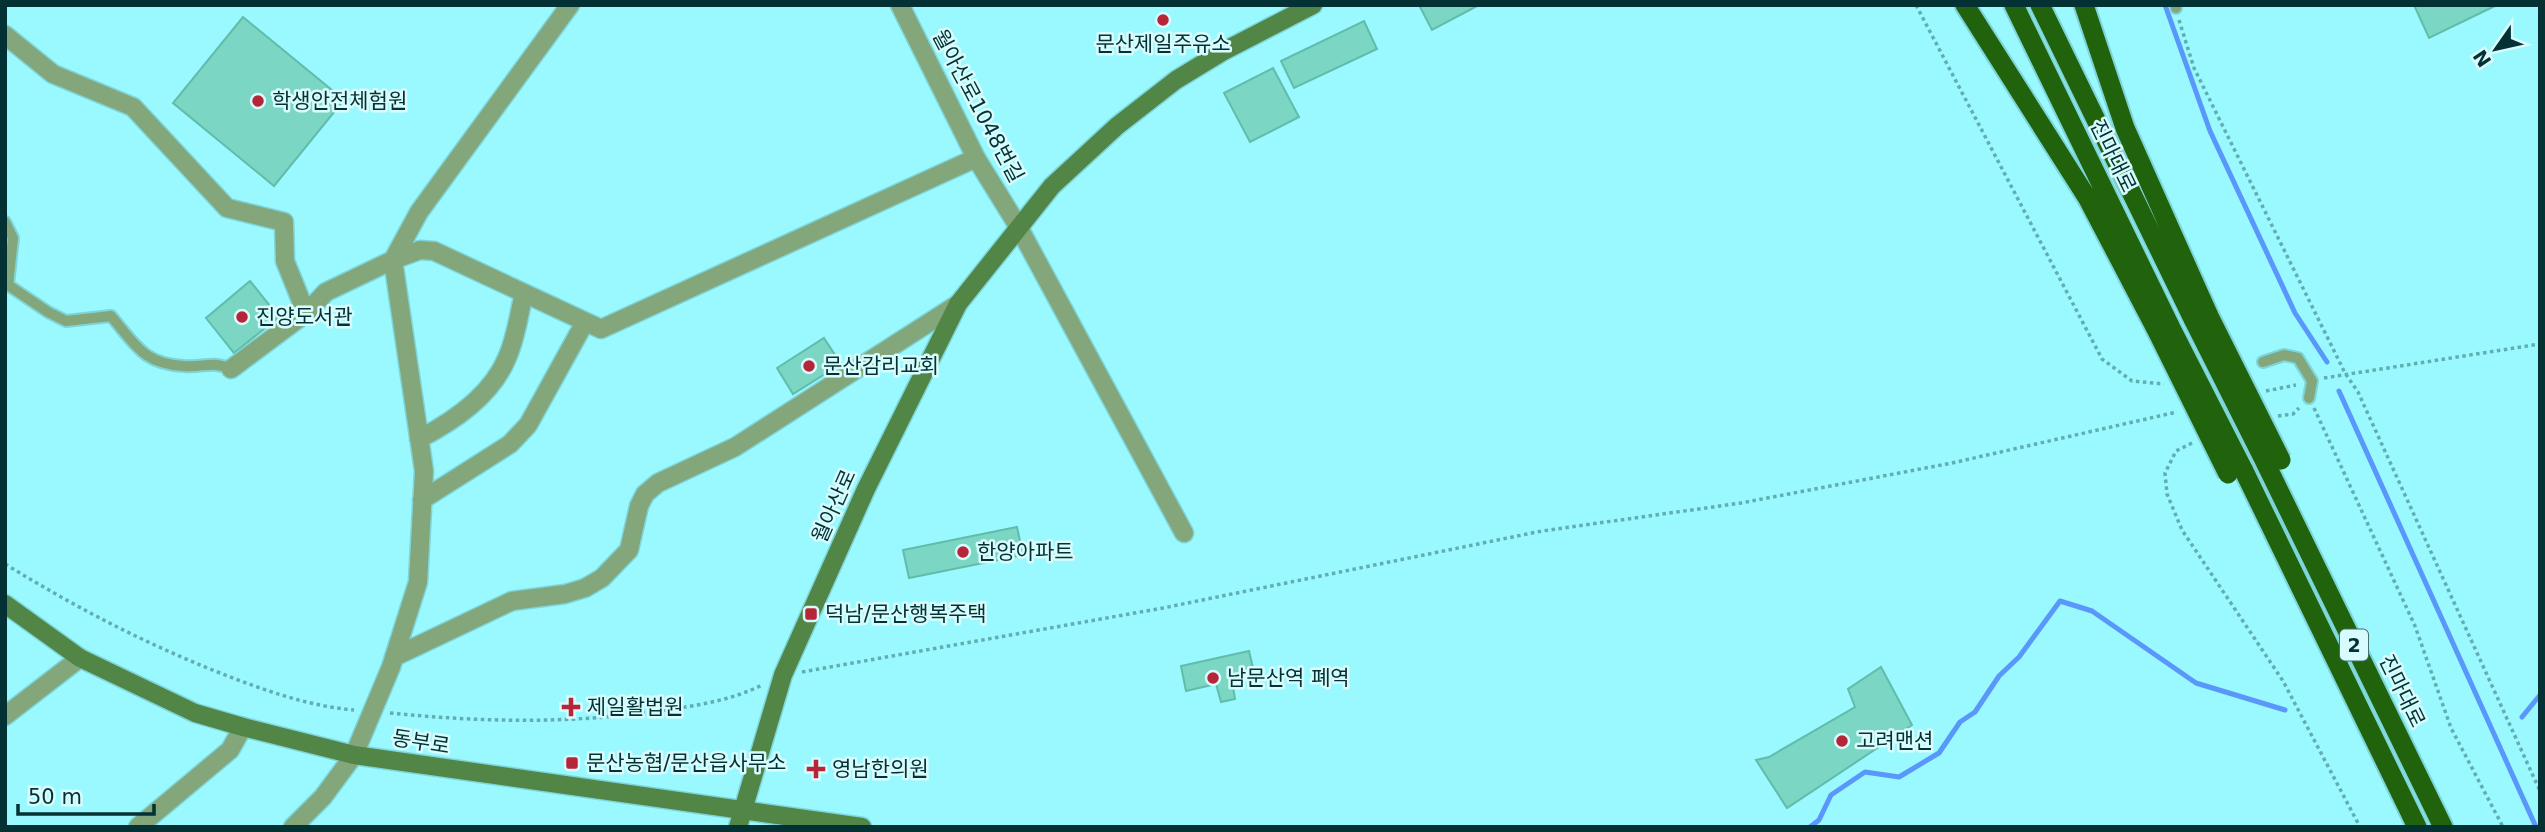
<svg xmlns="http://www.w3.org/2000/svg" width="2545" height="832" font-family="'DejaVu Sans','Noto Sans KR',sans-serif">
	<rect width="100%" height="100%" fill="#99f9fe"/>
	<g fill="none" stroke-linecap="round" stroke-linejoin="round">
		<path stroke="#5a97fb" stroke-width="5" d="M2165 5 2210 131 2295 313 2327 362
			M2339 391 2536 827
			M2522 717 2540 695
			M1810 827 1819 820 1831 795 1865 772 1899 777 1939 753 1960 722 1975 712 1999 676 2019 657 2060 601 2092 611 2196 683 2285 710"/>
	</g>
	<path fill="#7bd6c4" stroke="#61bcab" stroke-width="2" d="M1419 5H1479L1432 30Z
		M2414 5H2497L2429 38Z
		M243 17 344 100 274 186 173 103Z
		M1364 21 1377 49 1294 88 1281 61Z
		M1273 68 1299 117 1250 142 1224 93Z
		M250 281 279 317 234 353 206 318Z
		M824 338 841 364 793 394 777 368Z
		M1017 527 1023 555 909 578 903 550Z
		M1249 651 1255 676 1232 681 1235 699 1221 702 1216 684 1186 691 1181 666Z
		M1881 667 1912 725 1787 808 1756 760 1769 757 1855 707 1848 689Z"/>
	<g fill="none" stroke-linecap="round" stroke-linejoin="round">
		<defs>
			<path id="service" d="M2176 5V8
				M5 222 13 238 8 285 48 312 66 321 111 316C135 344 143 364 184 366 204 368 210 360 231 369
				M2263 362 2284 355 2298 358 2312 381 2309 398"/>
			<path id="minor" d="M900 5 976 158 1018 226 1184 533
				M5 35 53 74 133 107 227 208 284 222 285 261 306 313 231 369
				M306 313 326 292 393 260 420 250 434 251 601 329 976 158
				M419 439C454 421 491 396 507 358 516 338 519 314 524 293
				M422 500 510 444 528 425 585 322
				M394 657 512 601 565 594 585 588 602 578 629 550 639 506 645 494 658 483 735 447 958 304
				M5 716 80 658
				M138 827 230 750 243 727
				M293 827 323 797 354 755 391 667 418 582 424 471 393 260 419 212 570 5"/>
			<path id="secondary" d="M5 604 80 658 195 713 243 727 354 755 862 827
				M738 827 783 675 866 489 958 304 1052 186 1117 126 1176 80 1222 52 1313 5"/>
			<path id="trunk" d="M1965 5 2088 199 2156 329
				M2014 5 2170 326
				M2040 5 2194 321
				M2084 5 2125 128 2209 316
				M2265 462 2443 827
				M2243 469 2417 827"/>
		</defs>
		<use href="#service" stroke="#7ed5d9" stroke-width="14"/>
		<use href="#minor" stroke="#7ed5d9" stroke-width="21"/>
		<use href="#secondary" stroke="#7ed5d9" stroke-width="21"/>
		<use href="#trunk" stroke="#7ed5d9" stroke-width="23"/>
		<path stroke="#61aeb2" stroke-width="3.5" stroke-dasharray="3.5 3.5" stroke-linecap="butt" d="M1916 5 2102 359 2132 381 2164 384
			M2179 20 2194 68 2345 373 2358 392 2540 791
			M2324 378 2540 344
			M2266 391 2296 385
			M2314 408 2415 626 2451 728 2503 827
			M2278 416 2293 414 2299 408
			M2192 443 2176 451 2165 473 2167 494 2182 530 2283 681 2360 827
			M5 564C77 608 142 642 220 673 264 690 307 706 354 710
			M802 672 1163 608 1542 531 1741 503 1952 463 2177 412
			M390 713C480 722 569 724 658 711 694 706 730 701 762 685"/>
		<use href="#service" stroke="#83a67b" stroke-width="10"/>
		<use href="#minor" stroke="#83a67b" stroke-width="18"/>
		<use href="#secondary" stroke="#518646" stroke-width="18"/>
		<use href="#trunk" stroke="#20630c" stroke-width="19"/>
		<defs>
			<path id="trunk-bridge" d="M2209 316 2281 460
				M2194 321 2265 462
				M2170 326 2243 469
				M2156 329 2228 474"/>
		</defs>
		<use href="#trunk-bridge" stroke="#7ed5d9" stroke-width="23" stroke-linecap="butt"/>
		<use href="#trunk-bridge" stroke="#20630c" stroke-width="19"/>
	</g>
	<g fill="#b72539" stroke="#d8fcfd" stroke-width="2.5">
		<circle cx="1163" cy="20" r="7"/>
		<circle cx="258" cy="101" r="7"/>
		<circle cx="242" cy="317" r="7"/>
		<circle cx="809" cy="366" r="7"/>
		<circle cx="963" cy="552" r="7"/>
		<rect x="804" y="607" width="14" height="14" rx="3.5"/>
		<circle cx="1213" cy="678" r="7"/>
		<path d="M567.5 696.5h7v7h7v7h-7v7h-7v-7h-7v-7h7z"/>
		<circle cx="1842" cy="741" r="7"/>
		<rect x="565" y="756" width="14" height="14" rx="3.5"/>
		<path d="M812.5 758.5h7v7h7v7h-7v7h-7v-7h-7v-7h7z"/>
	</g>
	<g text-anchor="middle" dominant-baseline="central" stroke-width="5" stroke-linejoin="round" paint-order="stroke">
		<rect fill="#d8fcfd" stroke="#446e70" stroke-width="2" x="2340" y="629.5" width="28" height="31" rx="5"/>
		<g font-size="19" font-weight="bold" fill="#043133">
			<text x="2354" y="645">2</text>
		</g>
		<g font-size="21" fill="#043133" stroke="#d8fcfd" text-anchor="start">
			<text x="1163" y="44" text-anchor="middle">문산제일주유소</text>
			<text x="272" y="101">학생안전체험원</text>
			<text x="256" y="317">진양도서관</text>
			<text x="823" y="366">문산감리교회</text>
			<text x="977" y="552">한양아파트</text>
			<text x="825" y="614">덕남/문산행복주택</text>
			<text x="1227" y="678">남문산역 폐역</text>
			<text x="587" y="707">제일활법원</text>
			<text x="1856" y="741">고려맨션</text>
			<text x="586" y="763">문산농협/문산읍사무소</text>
			<text x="832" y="769">영남한의원</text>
		</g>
		<g font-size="21" fill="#043133" stroke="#d8fcfd">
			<text transform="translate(978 106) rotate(62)">월아산로1048번길</text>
			<text transform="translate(2113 156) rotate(64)">진마대로</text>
			<text transform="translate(834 506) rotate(-66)">월아산로</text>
			<text transform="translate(2402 691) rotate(64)">진마대로</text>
			<text transform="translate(421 742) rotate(9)">동부로</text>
		</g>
	</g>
	<rect width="2545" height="832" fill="none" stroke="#043133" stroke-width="14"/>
	<g transform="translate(2496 49) rotate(236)" stroke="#d8fcfd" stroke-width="5" paint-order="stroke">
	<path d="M0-5L12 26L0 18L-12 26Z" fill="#043133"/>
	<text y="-10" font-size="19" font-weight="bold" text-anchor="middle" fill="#043133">N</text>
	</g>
	<path d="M18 804v10h136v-10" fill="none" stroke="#043133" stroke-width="3.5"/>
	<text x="28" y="804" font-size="21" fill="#043133" stroke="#d8fcfd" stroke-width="5" paint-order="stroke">50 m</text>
</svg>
